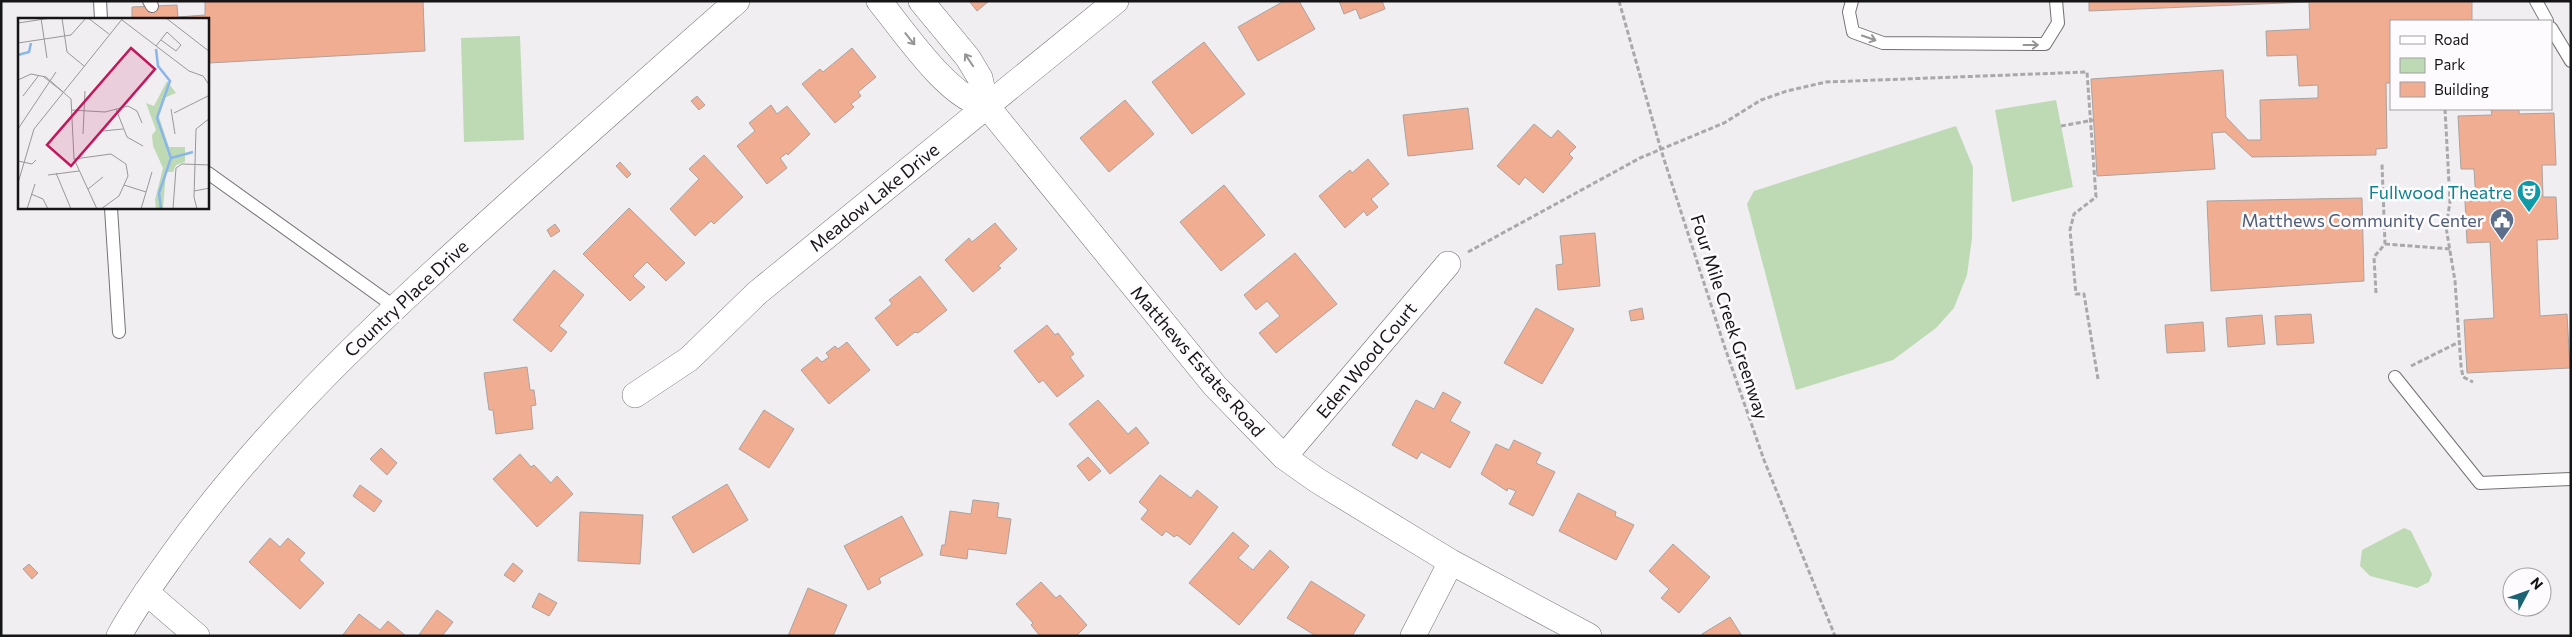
<svg xmlns="http://www.w3.org/2000/svg" width="2572" height="637" font-family="Commissioner,sans-serif">
	<rect width="100%" height="100%" fill="#f1eef2"/>
	<path fill="#bddab5" d="M520 36 524 140 464 142 461 38Z
		M2056 100 2073 187 2012 202 1995 110Z
		M1956 126 1973 167 1972 238 1967 275 1954 308 1936 328 1893 360 1796 390 1747 204 1754 191Z
		M2404 528 2411 531 2432 574 2429 582 2417 588 2370 576 2360 566 2362 550Z"/>
	<path fill="#f0ad91" stroke="#a9a3a0" d="M205 1H423L425 51 209 63 208 19H132V7L177 5 178 17 205 15Z
		M969 1H989L977 11Z
		M1284 1H1299L1315 29 1258 61 1238 27Z
		M1339 1H1382L1385 9 1360 19 1356 9 1344 14Z
		M2089 1H2472V21H2391V83H2386L2387 148 2376 149V155L2252 157 2225 132 2212 133 2215 169 2097 176 2091 79 2223 70 2226 117 2248 140H2261L2260 100 2318 98V85L2299 86 2297 55 2267 56 2266 31 2310 29 2309 2 2089 11Z
		M1204 42 1245 94 1192 134 1152 82Z
		M852 48 876 77 858 92 861 96 851 104 854 107 835 123 802 84 820 69 823 72Z
		M697 96 705 105 699 110 691 101Z
		M1125 100 1154 134 1109 172 1080 138Z
		M771 105 777 114 787 106 810 134 788 155 787 153 780 158 787 168 767 184 737 146 755 131 749 123Z
		M1468 108 1473 149 1408 156 1403 115Z
		M2491 109H2519V114L2554 113 2556 165H2542L2543 197H2556L2558 239 2537 240 2540 316 2567 314 2570 368 2467 373 2464 320 2494 318 2490 242 2467 243 2465 201H2476L2474 169H2461L2458 116 2492 115Z
		M1534 124 1551 138 1558 130 1576 147 1569 154 1573 158 1543 193 1525 177 1519 185 1497 166Z
		M704 155 743 197 714 224 711 221 695 236 670 209 699 179 689 169Z
		M1368 159 1389 184 1371 199 1378 207 1367 216 1364 211 1345 228 1319 196 1350 170 1352 173Z
		M620 162 631 174 627 178 616 166Z
		M1224 185 1265 235 1221 271 1180 222Z
		M2362 198 2364 281 2211 291 2207 201Z
		M629 208 685 263 666 281 647 262 633 276 645 287 630 301 583 254Z
		M995 223 1017 249 998 266 1001 268 973 292 945 260 969 238 972 242Z
		M555 224 560 231 551 237 547 230Z
		M1595 233 1600 286 1558 290 1556 265 1563 264 1560 236Z
		M1295 253 1337 304 1276 353 1259 333 1280 316 1267 301 1256 310 1244 295Z
		M554 270 584 295 559 326 567 332 551 352 513 320Z
		M920 276 947 310 918 333 915 332 897 346 875 318 892 304 889 300Z
		M1536 308 1574 329 1542 384 1504 363Z
		M1642 308 1644 319 1631 321 1629 311Z
		M2311 314 2314 343 2277 345 2275 316Z
		M2262 315 2265 344 2228 347 2226 318Z
		M2203 322 2205 351 2167 353 2165 325Z
		M1047 325 1055 335 1058 333 1074 354 1070 357 1084 376 1057 397 1043 380 1039 383 1014 351Z
		M847 342 870 370 829 404 801 370 817 357 822 362 829 357 826 353 835 346 838 349Z
		M527 367 530 390H534L536 405 531 406 533 429 496 434 493 410H489L484 373Z
		M1443 392 1461 402 1450 421 1470 432 1450 468 1421 452 1417 459 1392 445 1416 400 1434 409Z
		M1098 400 1128 434 1136 427 1149 443 1110 474 1069 424Z
		M764 410 794 429 769 468 739 449Z
		M1514 440 1541 453 1536 463 1555 472 1533 516 1509 504 1516 491 1508 488 1507 491 1481 474 1496 444 1509 450Z
		M381 448 397 463 387 475 370 459Z
		M520 454 531 467 534 465 551 483 557 476 573 494 537 527 493 479Z
		M1088 457 1101 471 1089 481 1077 466Z
		M1160 475 1191 498 1197 490 1218 507 1190 545 1177 535 1174 537 1166 531 1162 536 1141 519 1148 510 1139 502Z
		M727 484 748 520 693 553 672 517Z
		M360 485 382 501 374 512 353 496Z
		M1578 493 1616 512 1615 516 1634 525 1616 560 1559 531Z
		M973 500 999 503 997 517 1011 519 1006 554 968 549 967 559 940 555 942 545H945L950 511 971 514Z
		M580 512 643 515 640 564 578 561Z
		M902 516 923 555 879 578 881 583 868 590 844 546Z
		M1233 532 1249 546 1238 558 1253 570 1270 550 1289 567 1239 625 1189 583Z
		M270 538 280 547 288 538 305 553 299 560 324 583 300 609 249 562Z
		M1673 544 1710 577 1679 613 1661 598 1669 589 1649 571Z
		M513 563 523 571 514 582 504 575Z
		M29 564 38 573 32 579 23 569Z
		M1311 581 1365 615 1352 636H1316L1287 618Z
		M1041 582 1056 598 1060 595 1087 625 1076 636H1040L1031 625 1033 623 1016 604Z
		M808 588 847 605 833 636H788Z
		M539 593 557 603 549 616 532 607Z
		M437 610 453 622 442 636H418Z
		M359 614 380 630 388 621 406 636H342Z
		M1730 617 1742 636H1703L1702 634Z"/>
	<g fill="none" stroke-linecap="round" stroke-linejoin="round">
		<defs>
			<path id="service" d="M100 1 101 19
				M149 1 152 6
				M1852 1 1849 12 1853 32 1883 43 2045 44 2058 23 2056 1
				M2536 1 2547 21
				M2551 28 2571 61
				M208 173 395 307
				M111 208 119 332
				M2395 377 2480 483 2571 479"/>
			<path id="minor" d="M879 1C903 30 949 100 986 105
				M921 1 968 58 980 78 986 105 1215 386 1284 457 1318 481 1451 562 1589 636
				M635 395 689 359 757 293 1116 1
				M1284 457 1448 264
				M146 592 197 636
				M119 636C135 606 156 578 176 550 252 445 344 354 440 266 538 176 637 89 737 1
				M1413 636 1451 562"/>
		</defs>
		<use href="#service" stroke="#747175" stroke-width="14"/>
		<use href="#minor" stroke="#747175" stroke-width="26"/>
		<path stroke="#aba8ac" stroke-width="3" stroke-dasharray="5 2.5" stroke-linecap="butt" d="M1619 1 1661 150 1725 348 1764 460 1835 636
			M2445 109 2450 202 2446 227 2455 281 2461 366 2463 377 2473 382
			M2061 126 2094 120
			M2385 244 2451 249
			M1468 252 1640 158 1724 123 1761 100 1787 91 1826 82 2087 72 2096 197 2074 214 2070 230 2076 294H2084L2098 379
			M2376 293 2374 257 2385 244 2382 164
			M2411 366 2459 342"/>
		<use href="#service" stroke="#fff" stroke-width="12"/>
		<use href="#minor" stroke="#fff" stroke-width="25"/>
	</g>
	<defs><path id="oneway-shaft" d="M-6 0H5M1.5-3L5.5 0L1.5 3" fill="none" stroke-width="1.6" stroke-linecap="round" stroke-linejoin="round" transform="scale(1.25)"/></defs>
	<g stroke="#969596">
		<use href="#oneway-shaft" transform="translate(1869 38) rotate(19)"/>
		<use href="#oneway-shaft" transform="translate(910 39) rotate(51)"/>
		<use href="#oneway-shaft" transform="translate(2031 45)"/>
		<use href="#oneway-shaft" transform="translate(969 60) rotate(-124)"/>
	</g>
	<defs>
		<symbol id="theatre-pin" viewBox="-11 -11 22 30"><path d="M0 17L-7.5 6A9.5 9.5 0 1 1 7.5 6Z" fill="#0f9aa8" stroke="#fefbff"/><path d="M-5-5.5Q0-4 5-5.5V0Q5 5 0 6Q-5 5-5 0ZM-3.3-2.5H-1v1.5H-3.3ZM1-2.5H3.3v1.5H1ZM-2.8 1Q0 5.5 2.8 1Z" fill="#fff"/></symbol>
		<symbol id="civic-pin" viewBox="-11 -11 22 30"><path d="M0 17L-7.5 6A9.5 9.5 0 1 1 7.5 6Z" fill="#5c6f8a" stroke="#fefbff"/><path d="M-.6-6.5H3V-4.5H.6V-3L4-1V1h2V6H-6V1h2V-1L-.6-3ZM-1.2 2.5V6h2.4V2.5Z" fill="#fff"/></symbol>
	</defs>
	<g fill-rule="evenodd">
		<use href="#theatre-pin" x="2515" y="178" width="28" height="38"/>
		<use href="#civic-pin" x="2488" y="206" width="28" height="38"/>
	</g>
	<g text-anchor="middle" dominant-baseline="central" stroke-width="5" stroke-linejoin="round" paint-order="stroke">
		<g font-size="18" fill="#0d838f" stroke="#fefbff" text-anchor="end">
			<text x="2512" y="192">Fullwood Theatre</text>
		</g>
		<g font-size="18" fill="#151416" stroke="#fefbff">
			<text transform="translate(874 197) rotate(-39)">Meadow Lake Drive</text>
			<text transform="translate(406 298) rotate(-43)">Country Place Drive</text>
			<text transform="translate(1730 317) rotate(72)">Four Mile Creek Greenway</text>
			<text transform="translate(1366 360) rotate(-50)">Eden Wood Court</text>
			<text transform="translate(1198 361) rotate(49)">Matthews Estates Road</text>
		</g>
		<g font-size="18" fill="#4e5e75" stroke="#fefbff" text-anchor="end">
			<text x="2484" y="220">Matthews Community Center</text>
		</g>
	</g>
	<g transform="translate(18 18)">
		<rect width="191" height="191" fill="#f1eef2"/>
		<path d="M149 63 158 75 146 80 140 96 151 129H167V144L158 147 155 154H148L145 191H138L137 182 145 150 135 128 134 117 138 112 128 85 136 88Z" fill="#bddab5"/>
		<path fill="none" stroke="#8ab6e9" stroke-width="2.5" d="M138 31 140 48 152 63 139 100 153 140 141 175 143 191M0 37 11 34 13 25M153 140 175 134"/>
		<path fill="none" stroke="#99979a" stroke-width="1" d="M23 0 29 40M44 0 49 34 66 48M70 0 91 16M148 0 192 34M104 2 171 53 185 58 192 68M0 5 33 0M0 25 53 17 68 0M138 28 149 14 163 27 158 33 143 22M26 59 45 74M0 62 13 56 28 59 53 81 56 141 79 191M5 78 21 57M98 91 109 119 125 128M153 91 157 116M53 92 87 94 110 88 119 93 124 105M156 95 192 77M0 111 38 54M85 113 105 111M65 116 67 73M56 141 93 136 108 146 110 158 101 178 83 191M0 143 14 146 18 142M38 155 53 191M30 157 61 153M0 165 16 111 105 0M106 167 128 174M70 171 85 159M176 173 192 170M13 176 25 181 30 191M9 191 17 166M123 191 134 154M155 191 158 150 164 146 192 147M179 191 176 179 178 111 192 100"/>
		<path fill="#c2185b" fill-opacity="0.15" stroke="#c2185b" stroke-width="2.5" d="M113 30 137 51 53 148 29 127Z"/>
		<rect width="191" height="191" fill="none" stroke="#151416" stroke-width="2.5"/>
	</g>
	<rect width="2572" height="637" fill="none" stroke="#151416" stroke-width="5"/>
	<rect x="2390" y="20" width="162" height="90" fill="#fefbff" stroke="#a19fa2"/>
	<rect x="2400" y="36" width="25" height="8" fill="#ffffff" stroke="#a19fa2"/>
	<text x="2434" y="45" font-size="15" fill="#151416">Road</text>
	<rect x="2400" y="58" width="25" height="15" fill="#bddab5" stroke="#a19fa2"/>
	<text x="2434" y="70" font-size="15" fill="#151416">Park</text>
	<rect x="2400" y="82" width="25" height="15" fill="#f0ad91" stroke="#a19fa2"/>
	<text x="2434" y="95" font-size="15" fill="#151416">Building</text>
	<g transform="translate(2527 592) rotate(49)"><circle r="24" fill="#fefbff" stroke="#a19fa2"/>
	<path d="M0-4L9 19L0 12L-9 19Z" fill="#1b6272"/>
	<text y="-8" font-size="14" font-weight="bold" text-anchor="middle" fill="#151416">N</text>
	</g>
</svg>
